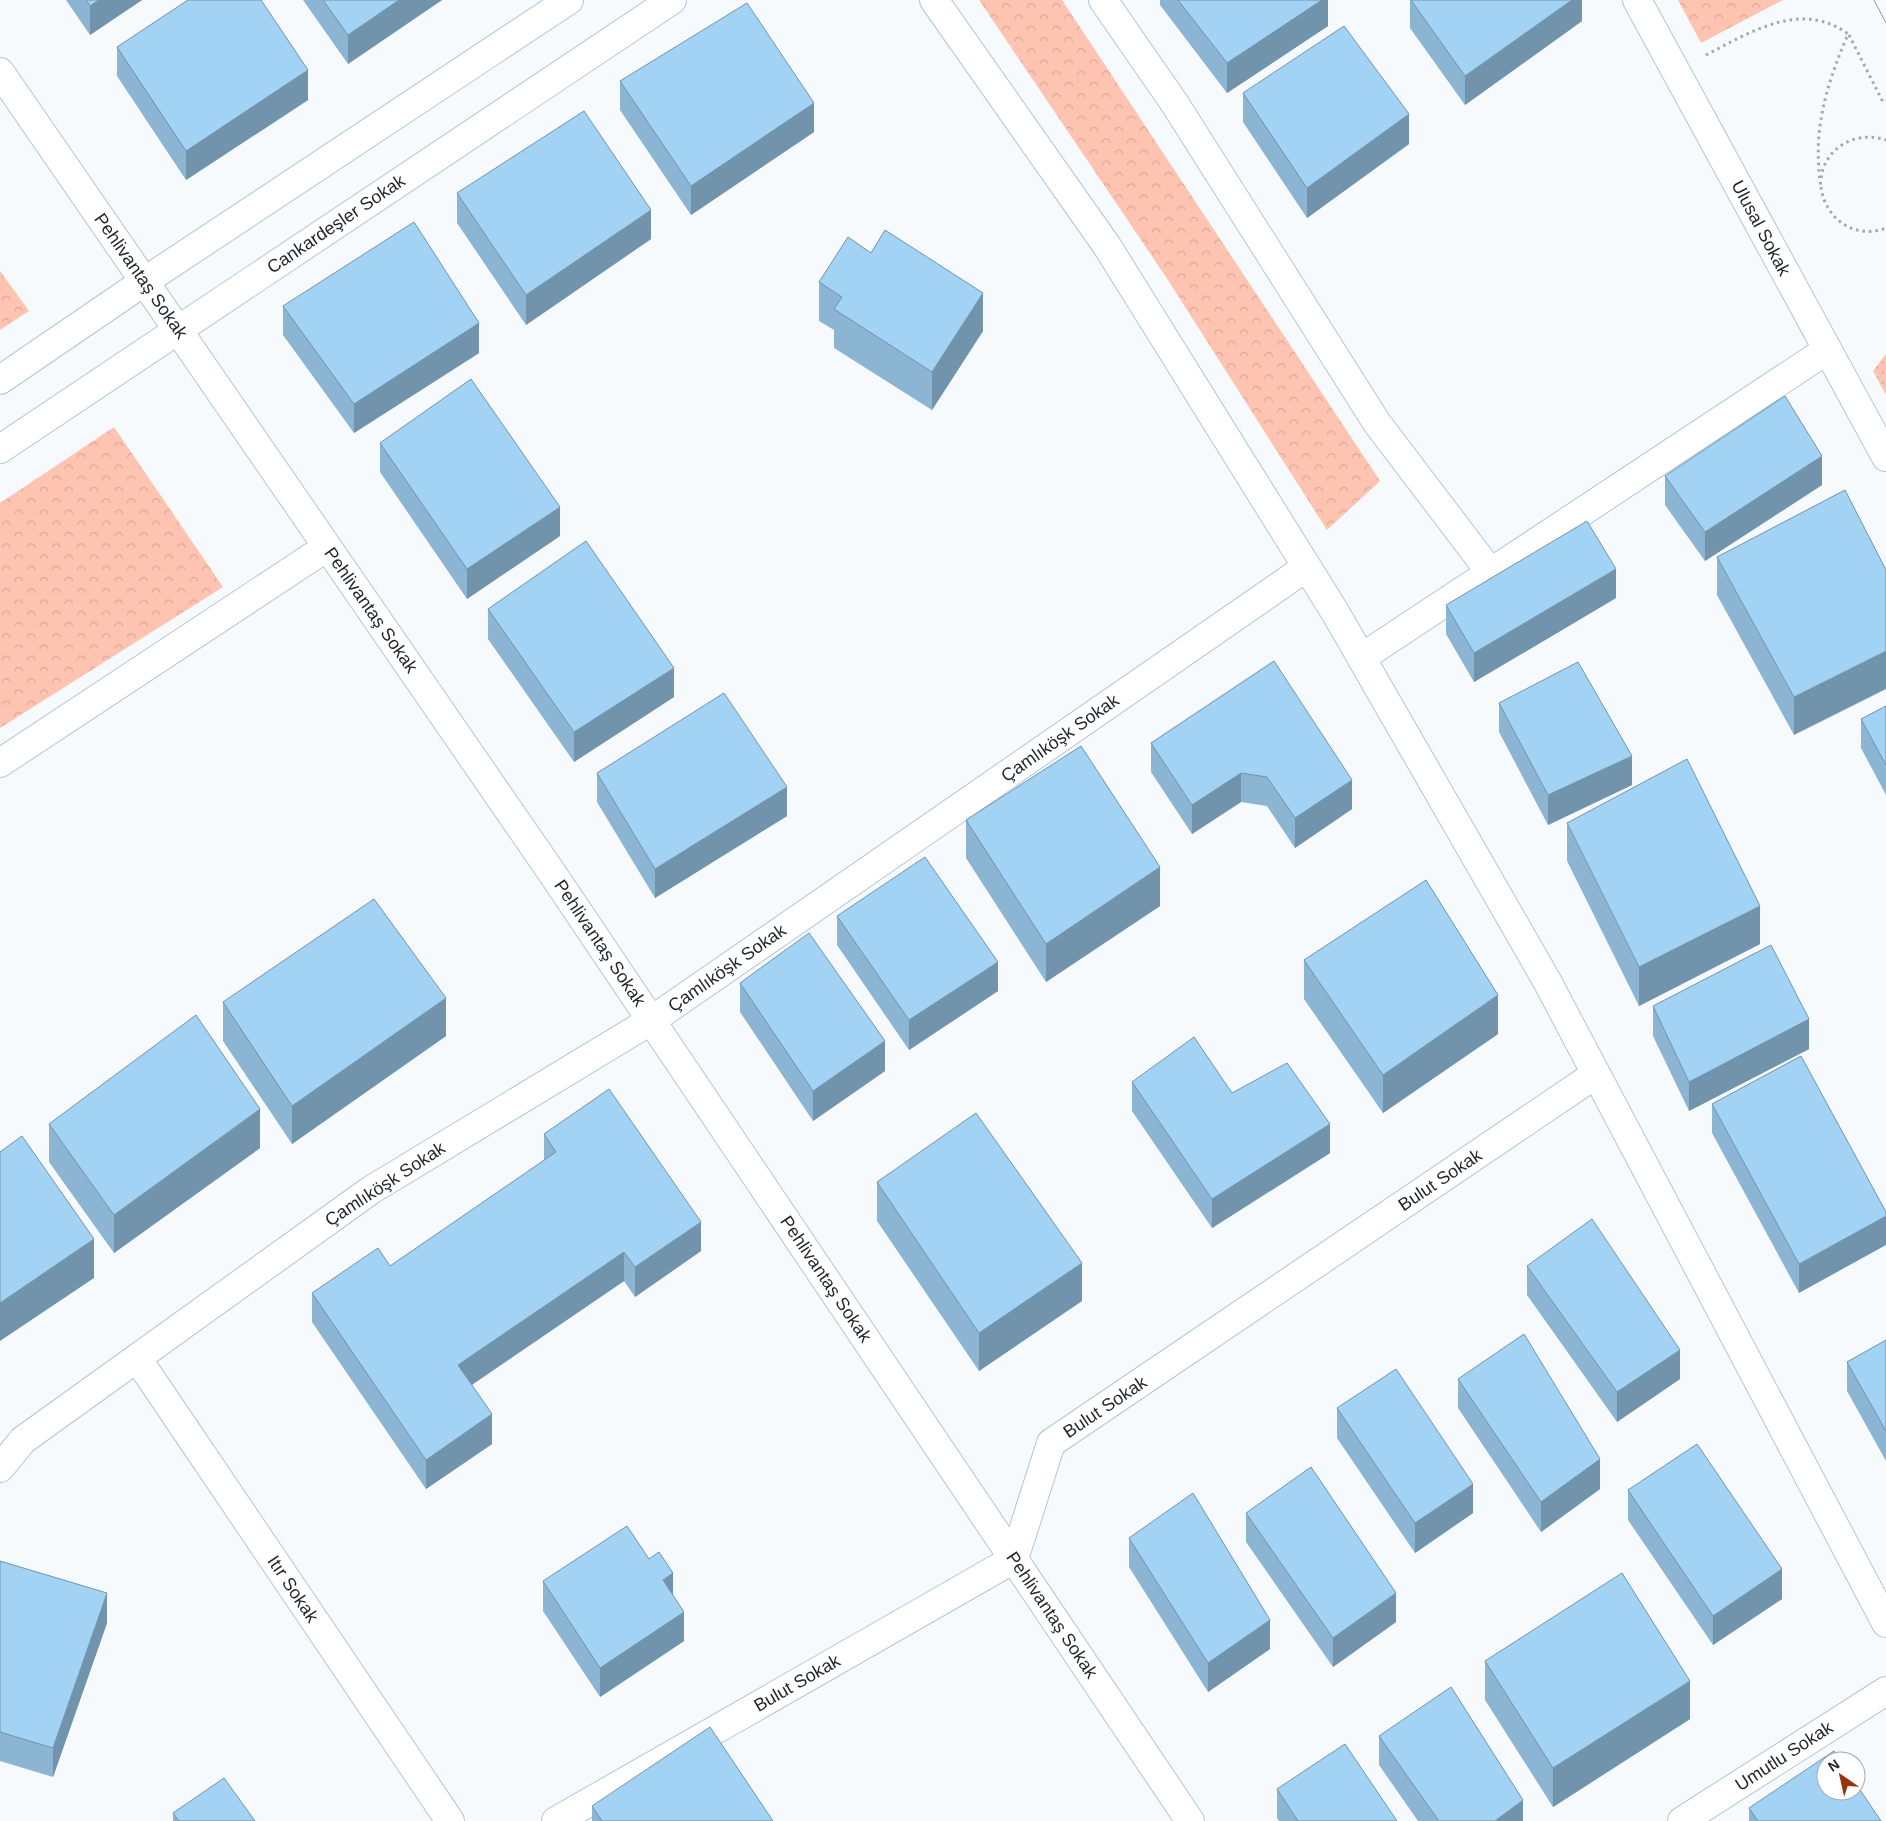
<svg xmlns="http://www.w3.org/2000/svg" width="1886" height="1821" font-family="Helvetica,sans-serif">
	<defs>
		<pattern id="grass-dots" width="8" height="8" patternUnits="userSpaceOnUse" patternTransform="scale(1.25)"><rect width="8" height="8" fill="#fec4b1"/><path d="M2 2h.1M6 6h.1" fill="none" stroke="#d9a898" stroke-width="1.8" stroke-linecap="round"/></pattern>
		<pattern id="forest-crowns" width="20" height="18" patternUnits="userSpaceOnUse" patternTransform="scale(1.25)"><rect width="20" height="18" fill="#fec4b1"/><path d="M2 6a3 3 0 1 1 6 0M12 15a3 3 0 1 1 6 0" fill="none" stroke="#d9a898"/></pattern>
	</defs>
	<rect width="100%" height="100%" fill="#f6fafd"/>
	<path fill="url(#grass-dots)" d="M1886 354V395L1873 371Z"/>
	<path fill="url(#forest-crowns)" d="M979 0H1062L1380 481 1327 530 1166 277Z
		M1678 0H1783L1701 43Z
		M0 271 29 311 0 330Z
		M114 427 223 587 0 728V503Z"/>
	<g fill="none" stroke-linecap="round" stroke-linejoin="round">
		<defs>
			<path id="street" d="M934 0 1107 246 1335 612 1547 981 1886 1623
				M1103 0 1175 104 1377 423 1491 573
				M0 72 552 873 1190 1821
				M0 380 145 281 569 0
				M0 449 672 0
				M1361 658 1827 350
				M0 763 327 547
				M137 1358 450 1821
				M0 1468 23 1440 371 1190 652 1020 1307 567
				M556 1821 1014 1559 1051 1443 1596 1074
				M1682 1821 1886 1691"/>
			<path id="secondary" d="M1637 0 1886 457"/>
		</defs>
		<use href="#street" stroke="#b3c6d4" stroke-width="30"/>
		<use href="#secondary" stroke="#b3c6d4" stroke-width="30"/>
		<path stroke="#a2a7ab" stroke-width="3" stroke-dasharray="2.5 4" stroke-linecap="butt" d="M1849 35 1883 102 1886 101
			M1706 55C1752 31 1802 0 1848 34 1826 86 1812 131 1821 187
			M1821 178C1825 147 1857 130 1886 140
			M1821 187C1825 219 1855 240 1886 228"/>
		<use href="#street" stroke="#fff" stroke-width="28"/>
		<use href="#secondary" stroke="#fff" stroke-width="28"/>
		<path stroke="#8f9498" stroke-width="1" d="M1874 0 1886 23"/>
	</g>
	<path fill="#8bb5d3" d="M66 0H142L90 35Z
		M303 0H442L348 64Z
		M1160 0H1328V26L1227 93 1160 5Z
		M1410 0H1582V21L1465 105 1410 28Z
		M117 47 308 100 186 180 117 76Z
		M620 81 814 132 691 215 620 110Z
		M1243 93 1409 144 1307 218 1243 122Z
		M457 193 651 239 526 325 457 223Z
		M819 282 983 331 932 410 834 348V330L819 321Z
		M283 306 479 353 354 433 283 335Z
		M380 443 560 536 467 599 380 472Z
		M1665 476 1822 485 1705 561 1665 505Z
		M1717 557 1886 570 1794 735 1717 595Z
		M1616 598 1474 682 1446 634V605Z
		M488 609 674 697 574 762 488 639Z
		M1274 661 1352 809 1295 848 1267 806 1241 802 1192 834 1151 772V743Z
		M1499 703 1632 785 1548 825 1499 732Z
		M1886 706V795L1861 748V719Z
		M597 773 787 816 655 898 597 802Z
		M966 820 1160 906 1046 982 966 858Z
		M1567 823 1760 944 1639 1006 1567 861Z
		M837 916 998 991 909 1050 837 945Z
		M1304 960 1498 1034 1383 1113 1304 999Z
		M740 983 885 1071 813 1121 740 1012Z
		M223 1002 446 1036 292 1144 223 1041Z
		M1653 1006 1809 1049 1689 1111 1653 1036Z
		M1801 1056 1799 1293 1712 1133V1104Z
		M1132 1082 1232 1093 1330 1153 1212 1228 1132 1111Z
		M49 1124 260 1148 114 1253 49 1162Z
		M544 1134 701 1251 635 1297 624 1281 472 1385 492 1444 426 1489 312 1322V1293L390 1266 544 1161Z
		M877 1182 1082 1301 979 1371 877 1221Z
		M1527 1266 1680 1379 1617 1422 1527 1295Z
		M1886 1340V1461L1847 1391V1362Z
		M1458 1379 1600 1489 1541 1532 1458 1408Z
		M1337 1408 1473 1513 1415 1553 1337 1438Z
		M1628 1490 1782 1599 1713 1645 1628 1520Z
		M1246 1513 1396 1622 1333 1667 1246 1542Z
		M1129 1538 1270 1649 1208 1692 1129 1567Z
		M0 1561 107 1623 53 1777 0 1761Z
		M543 1581 673 1596 684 1641 600 1697 543 1611Z
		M1485 1661 1690 1719 1553 1807 1485 1700Z
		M1379 1736 1523 1821H1418L1379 1765Z
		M1277 1789 1397 1821H1279L1277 1818Z
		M592 1806 773 1821H592Z
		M1749 1808 1881 1821H1749Z
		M173 1813 255 1821H173Z"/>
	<path fill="#7194ac" d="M99 0H142L90 35V6Z
		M399 0H442L348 64V35Z
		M1322 0H1328V26L1227 93V63Z
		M1572 0H1582V21L1465 105V76Z
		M308 70V100L186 180V151Z
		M814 103V132L691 215V186Z
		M1409 114V144L1307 218V188Z
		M651 210V239L526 325V295Z
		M983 293V331L932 410V372Z
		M479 323V353L354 433V404Z
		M1822 456V485L1705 561V532Z
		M560 507V536L467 599V569Z
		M1616 569V598L1474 682V653Z
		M1886 651V689L1794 735V697Z
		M674 668V697L574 762V732Z
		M1632 756V785L1548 825V795Z
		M1241 773V802L1192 834V805Z
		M1352 780V809L1295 848V818Z
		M787 787V816L655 898V869Z
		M1160 867V906L1046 982V944Z
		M1760 906V944L1639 1006V967Z
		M998 962V991L909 1050V1020Z
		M1498 995V1034L1383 1113V1075Z
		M446 998V1036L292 1144V1106Z
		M1809 1019V1049L1689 1111V1082Z
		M885 1041V1071L813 1121V1091Z
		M260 1109V1148L114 1253V1215Z
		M1330 1124V1153L1212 1228V1199Z
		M1886 1216V1245L1799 1293V1264Z
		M701 1222V1251L635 1297V1267Z
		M94 1239V1278L0 1341V1303Z
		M624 1252V1281L458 1394V1365Z
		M1082 1263V1301L979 1371V1333Z
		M1680 1350V1379L1617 1422V1392Z
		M492 1414V1444L426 1489V1460Z
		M1600 1459V1489L1541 1532V1502Z
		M1473 1484V1513L1415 1553V1523Z
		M1782 1569V1599L1713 1645V1616Z
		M673 1573V1602L663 1580Z
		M107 1593V1623L53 1777V1748Z
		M1396 1593V1622L1333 1667V1638Z
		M684 1612V1641L600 1697V1668Z
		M1270 1620V1649L1208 1692V1663Z
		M1690 1681V1719L1553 1807V1768Z
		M1523 1800V1821H1495Z"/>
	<path fill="#a2d3f5" stroke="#7194ac" d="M86 0H99L90 6Z
		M188 0H261L308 70 186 151 117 47Z
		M323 0H399L348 35Z
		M1178 0H1322L1227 63Z
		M1411 0H1572L1465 76Z
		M747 3 814 103 691 186 620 81Z
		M1344 26 1409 114 1307 188 1243 93Z
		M584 111 651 210 526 295 457 193Z
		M414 222 479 323 354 404 283 306Z
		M885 230 983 293 932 372 834 309 842 297 819 282 848 237 871 253Z
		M471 379 560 507 467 569 380 443Z
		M1785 396 1822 456 1705 532 1665 476Z
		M1845 490 1886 570V651L1794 697 1717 557Z
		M1587 521 1616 569 1474 653 1446 605Z
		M586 541 674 668 574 732 488 609Z
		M1274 661 1352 780 1295 818 1267 777 1241 773 1192 805 1151 743Z
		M1578 662 1632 756 1548 795 1499 703Z
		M724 693 787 787 655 869 597 773Z
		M1886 706V765L1861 719Z
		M1081 746 1160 867 1046 944 966 820Z
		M1687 759 1760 906 1639 967 1567 823Z
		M925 857 998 962 909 1020 837 916Z
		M1426 880 1498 995 1383 1075 1304 960Z
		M374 899 446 998 292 1106 223 1002Z
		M809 933 885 1041 813 1091 740 983Z
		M1771 945 1809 1019 1689 1082 1653 1006Z
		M196 1015 260 1109 114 1215 49 1124Z
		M1194 1037 1232 1093 1287 1063 1330 1124 1212 1199 1132 1082Z
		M1801 1056 1886 1212V1216L1799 1264 1712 1104Z
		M609 1089 701 1222 635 1267 624 1252 458 1365 492 1414 426 1460 312 1293 378 1248 390 1266 556 1152 544 1134Z
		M976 1113 1082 1263 979 1333 877 1182Z
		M22 1136 94 1239 0 1303V1152Z
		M1592 1219 1680 1350 1617 1392 1527 1266Z
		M1524 1334 1600 1459 1541 1502 1458 1379Z
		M1886 1340V1431L1847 1362Z
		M1396 1369 1473 1484 1415 1523 1337 1408Z
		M1697 1444 1782 1569 1713 1616 1628 1490Z
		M1311 1467 1396 1593 1333 1638 1246 1513Z
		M1193 1493 1270 1620 1208 1663 1129 1538Z
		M627 1526 649 1559 659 1552 673 1573 663 1580 684 1612 600 1668 543 1581Z
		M0 1561 107 1593 53 1748 0 1732Z
		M1622 1573 1690 1681 1553 1768 1485 1661Z
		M1451 1687 1523 1800 1495 1821H1439L1379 1736Z
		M710 1727 773 1821H602L592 1806Z
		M1345 1744 1397 1821H1298L1277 1789Z
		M1834 1751 1841 1761H1826V1791H1856V1784L1881 1821H1758L1749 1808Z
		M224 1778 255 1821H179L173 1813Z"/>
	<g text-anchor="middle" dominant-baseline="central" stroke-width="4" stroke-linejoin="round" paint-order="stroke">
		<g font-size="18" fill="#1f262b" stroke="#fff">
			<text transform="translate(336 224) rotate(-34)">Cankardeşler Sokak</text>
			<text transform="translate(1761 228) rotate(62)">Ulusal Sokak</text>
			<text transform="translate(141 276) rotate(55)">Pehlivantaş Sokak</text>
			<text transform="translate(371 610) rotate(55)">Pehlivantaş Sokak</text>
			<text transform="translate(1060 738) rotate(-35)">Çamlıköşk Sokak</text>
			<text transform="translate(600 943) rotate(56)">Pehlivantaş Sokak</text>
			<text transform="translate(727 968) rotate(-35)">Çamlıköşk Sokak</text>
			<text transform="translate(1440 1180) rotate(-34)">Bulut Sokak</text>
			<text transform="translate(385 1184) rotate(-33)">Çamlıköşk Sokak</text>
			<text transform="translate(826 1279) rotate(56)">Pehlivantaş Sokak</text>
			<text transform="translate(1105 1407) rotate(-34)">Bulut Sokak</text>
			<text transform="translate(293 1589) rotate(56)">Itır Sokak</text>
			<text transform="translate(1052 1615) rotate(56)">Pehlivantaş Sokak</text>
			<text transform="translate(797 1683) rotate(-30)">Bulut Sokak</text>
			<text transform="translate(1784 1756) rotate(-33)">Umutlu Sokak</text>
		</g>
	</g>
	<g transform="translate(1841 1776) rotate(326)"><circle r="24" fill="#ffffff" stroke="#a5a8aa"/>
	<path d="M0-4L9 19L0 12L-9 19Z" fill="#993309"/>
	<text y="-8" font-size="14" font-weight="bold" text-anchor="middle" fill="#1f262b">N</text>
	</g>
</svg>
